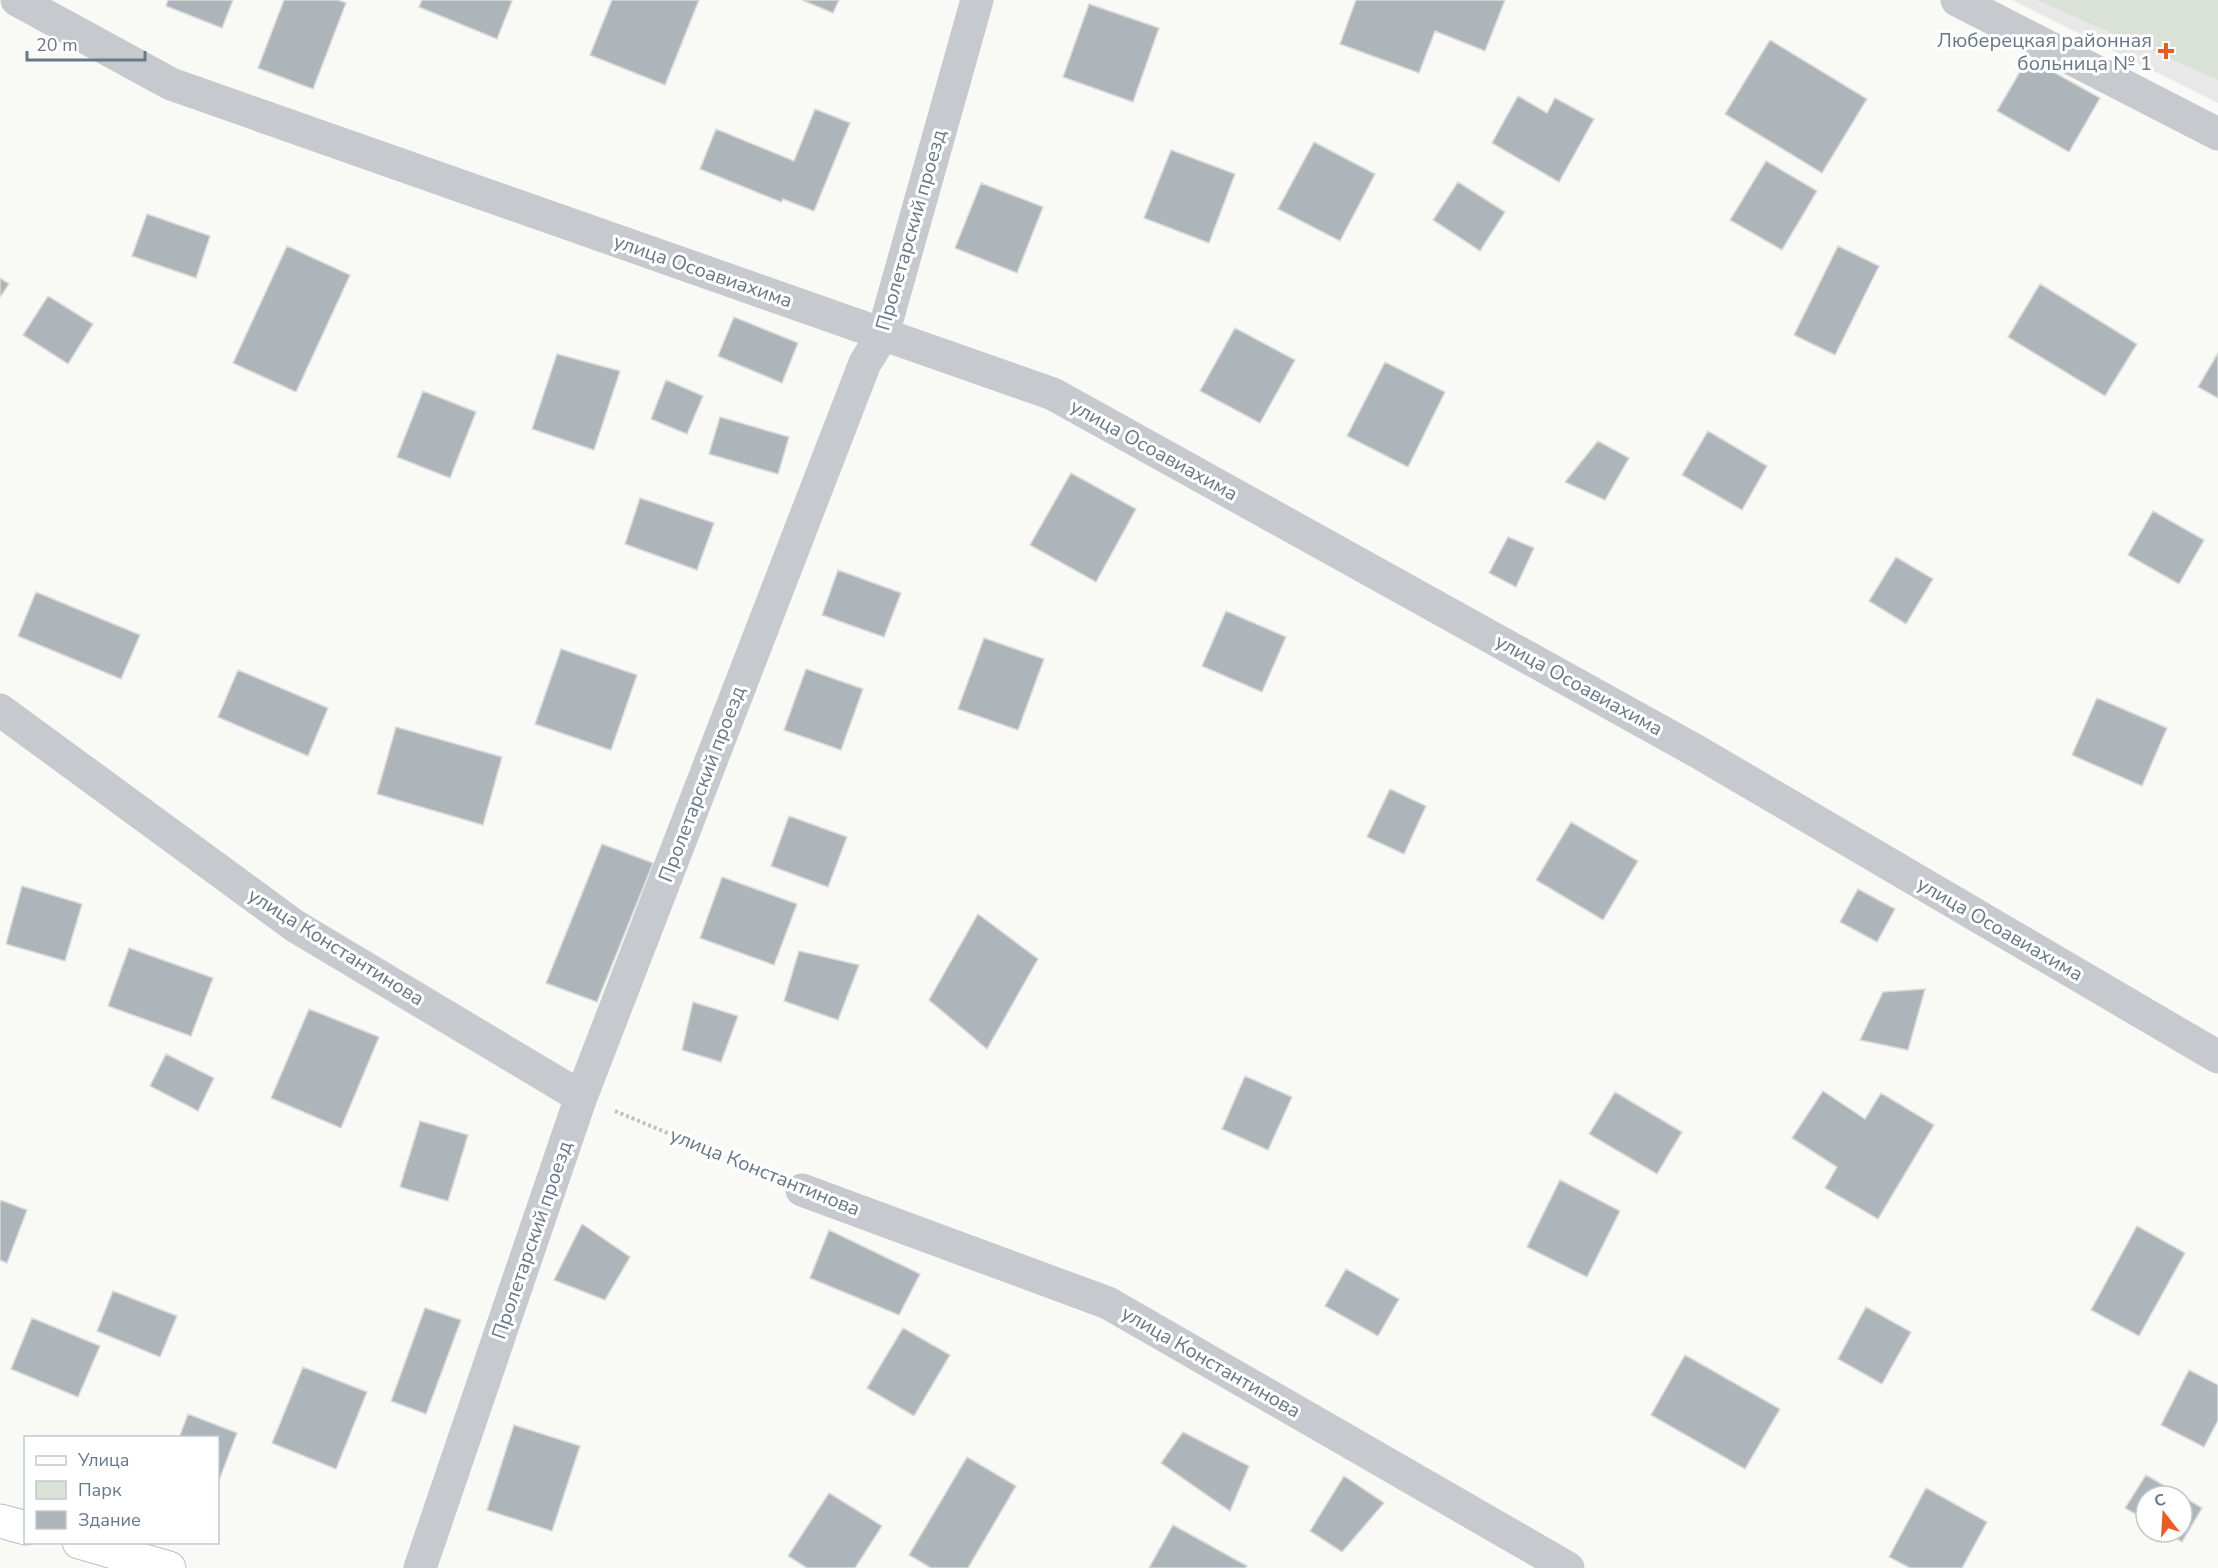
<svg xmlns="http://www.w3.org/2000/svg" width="2218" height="1568" font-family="'Nunito Sans',sans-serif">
	<rect width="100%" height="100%" fill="#f9f9f6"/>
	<path fill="#e7e8e7" d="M2012 0H2218V103Z"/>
	<path fill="#dae1d7" d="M2037 0H2218V80Z"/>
	<path fill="#adb5bb" stroke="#dadbd8" stroke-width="1.5" d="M168 0H233L222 28 166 6Z
		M284 0H338L346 3 313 89 258 68Z
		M422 0H510L512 1 497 39 419 7Z
		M612 0H699L665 85 590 55Z
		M802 0H839L833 13Z
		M1356 0H1505L1485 51 1435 31 1419 73 1340 44Z
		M1089 4 1159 28 1133 102 1063 77Z
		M1770 40 1867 99 1822 173 1725 114Z
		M2028 58 2100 98 2069 152 1997 111Z
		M1518 96 1547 113 1555 98 1594 119 1559 182 1492 143Z
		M815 109 850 123 814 211 783 199 781 202 700 169 716 129 794 161Z
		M1314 142 1375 174 1340 241 1278 209Z
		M1171 150 1235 174 1209 243 1144 218Z
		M1766 161 1817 191 1782 250 1730 220Z
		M1458 182 1505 212 1480 251 1433 220Z
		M981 183 1043 207 1017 273 955 248Z
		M147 214 210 236 196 278 132 256Z
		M287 246 350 275 296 392 233 363Z
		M1838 246 1879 266 1835 355 1794 335Z
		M0 278 9 284 0 297Z
		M2040 284 2137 344 2105 396 2008 337Z
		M48 296 93 324 68 364 23 335Z
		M734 317 798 343 782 383 718 356Z
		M1235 328 1295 360 1260 423 1200 391Z
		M2218 353V398L2198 387Z
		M557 354 620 371 594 450 532 429Z
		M1385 362 1445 392 1408 467 1347 436Z
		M666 380 703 396 687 434 651 419Z
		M423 391 476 412 450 478 397 457Z
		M720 417 789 437 778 474 709 454Z
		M1708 431 1767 466 1742 510 1682 475Z
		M1598 441 1629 458 1605 500 1565 482Z
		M1071 473 1136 509 1096 582 1030 545Z
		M640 498 714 523 697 570 625 544Z
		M2153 511 2204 540 2179 584 2128 555Z
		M1508 537 1534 548 1516 587 1489 573Z
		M1896 557 1933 579 1906 624 1869 601Z
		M838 570 901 593 884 637 822 615Z
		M36 592 140 635 121 679 18 636Z
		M1226 611 1286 637 1262 692 1202 666Z
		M984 638 1044 659 1018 730 958 709Z
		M561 649 637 675 611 750 535 724Z
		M806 669 863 689 841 750 784 730Z
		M238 670 328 708 308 756 218 717Z
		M2097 698 2167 728 2142 786 2072 755Z
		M396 727 502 757 483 825 377 794Z
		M1390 789 1426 806 1404 854 1367 837Z
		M789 816 847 837 828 887 771 866Z
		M1571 822 1638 861 1603 920 1536 880Z
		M602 844 653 863 597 1002 546 983Z
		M722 877 797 904 774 965 700 938Z
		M22 886 82 904 65 961 6 944Z
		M1858 889 1895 909 1877 942 1840 922Z
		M978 914 1038 959 987 1049 929 1000Z
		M129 948 213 978 191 1036 108 1006Z
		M799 951 859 965 838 1020 784 1001Z
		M1925 989 1908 1050 1860 1040 1883 992Z
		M693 1002 738 1016 721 1062 682 1050Z
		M309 1009 379 1037 341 1128 271 1098Z
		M166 1054 214 1078 198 1111 150 1086Z
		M1245 1076 1292 1097 1268 1150 1222 1129Z
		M1823 1091 1865 1119 1881 1093 1934 1125 1878 1219 1825 1188 1837 1167 1792 1138Z
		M1615 1092 1682 1132 1657 1174 1589 1134Z
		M420 1121 468 1135 448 1201 400 1187Z
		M1560 1180 1620 1211 1587 1277 1527 1247Z
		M0 1200 27 1210 7 1263 0 1260Z
		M582 1224 630 1257 605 1300 554 1280Z
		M2137 1226 2185 1253 2139 1336 2091 1310Z
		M829 1230 920 1274 899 1315 810 1278Z
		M1346 1269 1399 1299 1378 1336 1325 1306Z
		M113 1291 177 1316 160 1357 97 1331Z
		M1866 1307 1911 1332 1882 1384 1838 1359Z
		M425 1308 461 1320 426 1414 391 1401Z
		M32 1318 100 1346 78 1397 11 1369Z
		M903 1328 950 1355 914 1416 867 1388Z
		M1685 1355 1780 1409 1745 1469 1651 1415Z
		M303 1367 367 1392 336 1469 272 1443Z
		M2189 1370 2218 1385V1420L2204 1447 2161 1425Z
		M188 1414 237 1433 218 1483V1438H179Z
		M514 1425 580 1446 552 1531 487 1510Z
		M1183 1432 1249 1466 1230 1511 1161 1463Z
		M967 1457 1016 1486 968 1568H931L909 1555Z
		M2146 1475 2182 1496H2146V1520L2125 1508Z
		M1344 1476 1384 1503 1342 1552 1310 1531Z
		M1926 1488 1987 1522 1962 1568H1910L1889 1557Z
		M829 1493 882 1526 855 1568H807L788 1556Z
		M2182 1496 2202 1508 2182 1542 2166 1532H2182Z
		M1173 1525 1247 1566 1245 1568H1149Z"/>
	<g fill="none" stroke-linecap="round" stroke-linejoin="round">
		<defs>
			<path id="secondary" d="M0 1521 26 1528
				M79 1542 169 1568"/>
		</defs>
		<use href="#secondary" stroke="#babfc4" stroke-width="35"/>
		<path stroke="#bfc2c4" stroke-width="4" stroke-dasharray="3 3" stroke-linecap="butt" d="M615 1111 768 1175"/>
		<path stroke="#c6cace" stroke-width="33" d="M17 0 171 84 1053 394 1698 752 2218 1057
			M1957 0 2218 134
			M0 710 295 926 581 1097
			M802 1190 1108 1303 1568 1568
			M420 1568 581 1097 865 363 883 334 977 0"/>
		<use href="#secondary" stroke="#fff" stroke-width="33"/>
	</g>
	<path fill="#eb5c23" stroke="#fff" stroke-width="2" d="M2163 42h6v6h6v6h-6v6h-6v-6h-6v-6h6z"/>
	<g text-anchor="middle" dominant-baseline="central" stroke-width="6" stroke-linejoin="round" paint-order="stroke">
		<g font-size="20" fill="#667889" stroke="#fff" text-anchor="end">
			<text x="2152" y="40">Люберецкая районная<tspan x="2152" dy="23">больница № 1</tspan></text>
		</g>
		<g font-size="20" fill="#667889" stroke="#fff">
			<text transform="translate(911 230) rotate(-74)">Пролетарский проезд</text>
			<text transform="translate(703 271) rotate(19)">улица Осоавиахима</text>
			<text transform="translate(1154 450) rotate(29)">улица Осоавиахима</text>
			<text transform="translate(1579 685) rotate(29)">улица Осоавиахима</text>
			<text transform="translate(702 784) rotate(-69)">Пролетарский проезд</text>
			<text transform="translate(2000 929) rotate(30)">улица Осоавиахима</text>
			<text transform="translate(336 947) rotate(32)">улица Константинова</text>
			<text transform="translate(765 1172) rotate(22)">улица Константинова</text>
			<text transform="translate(532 1240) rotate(-71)">Пролетарский проезд</text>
			<text transform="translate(1211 1362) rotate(30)">улица Константинова</text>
		</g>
	</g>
	<rect x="24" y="1436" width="195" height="108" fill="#ffffff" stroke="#c2c9d0" stroke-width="1.5"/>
	<rect x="36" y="1456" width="30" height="9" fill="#ffffff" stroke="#c2c9d0" stroke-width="1.5"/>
	<text x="78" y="1466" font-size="18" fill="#667889">Улица</text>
	<rect x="36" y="1481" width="30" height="18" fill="#dae1d7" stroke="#c2c9d0" stroke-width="1.5"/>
	<text x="78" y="1496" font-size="18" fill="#667889">Парк</text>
	<rect x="36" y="1511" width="30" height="18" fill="#adb5bb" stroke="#c2c9d0" stroke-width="1.5"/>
	<text x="78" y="1526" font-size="18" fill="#667889">Здание</text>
	<g transform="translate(2164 1514) rotate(343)"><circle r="28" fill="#ffffff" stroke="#c2c9d0" stroke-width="1.5"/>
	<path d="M0-4.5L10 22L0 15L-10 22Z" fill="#eb5c23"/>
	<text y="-9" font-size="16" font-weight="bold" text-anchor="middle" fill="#667889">С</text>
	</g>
	<path d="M27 51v9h118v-9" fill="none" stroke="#667889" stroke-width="3"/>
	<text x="36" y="51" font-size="18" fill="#667889" stroke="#ffffff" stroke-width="4.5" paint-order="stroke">20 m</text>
</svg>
